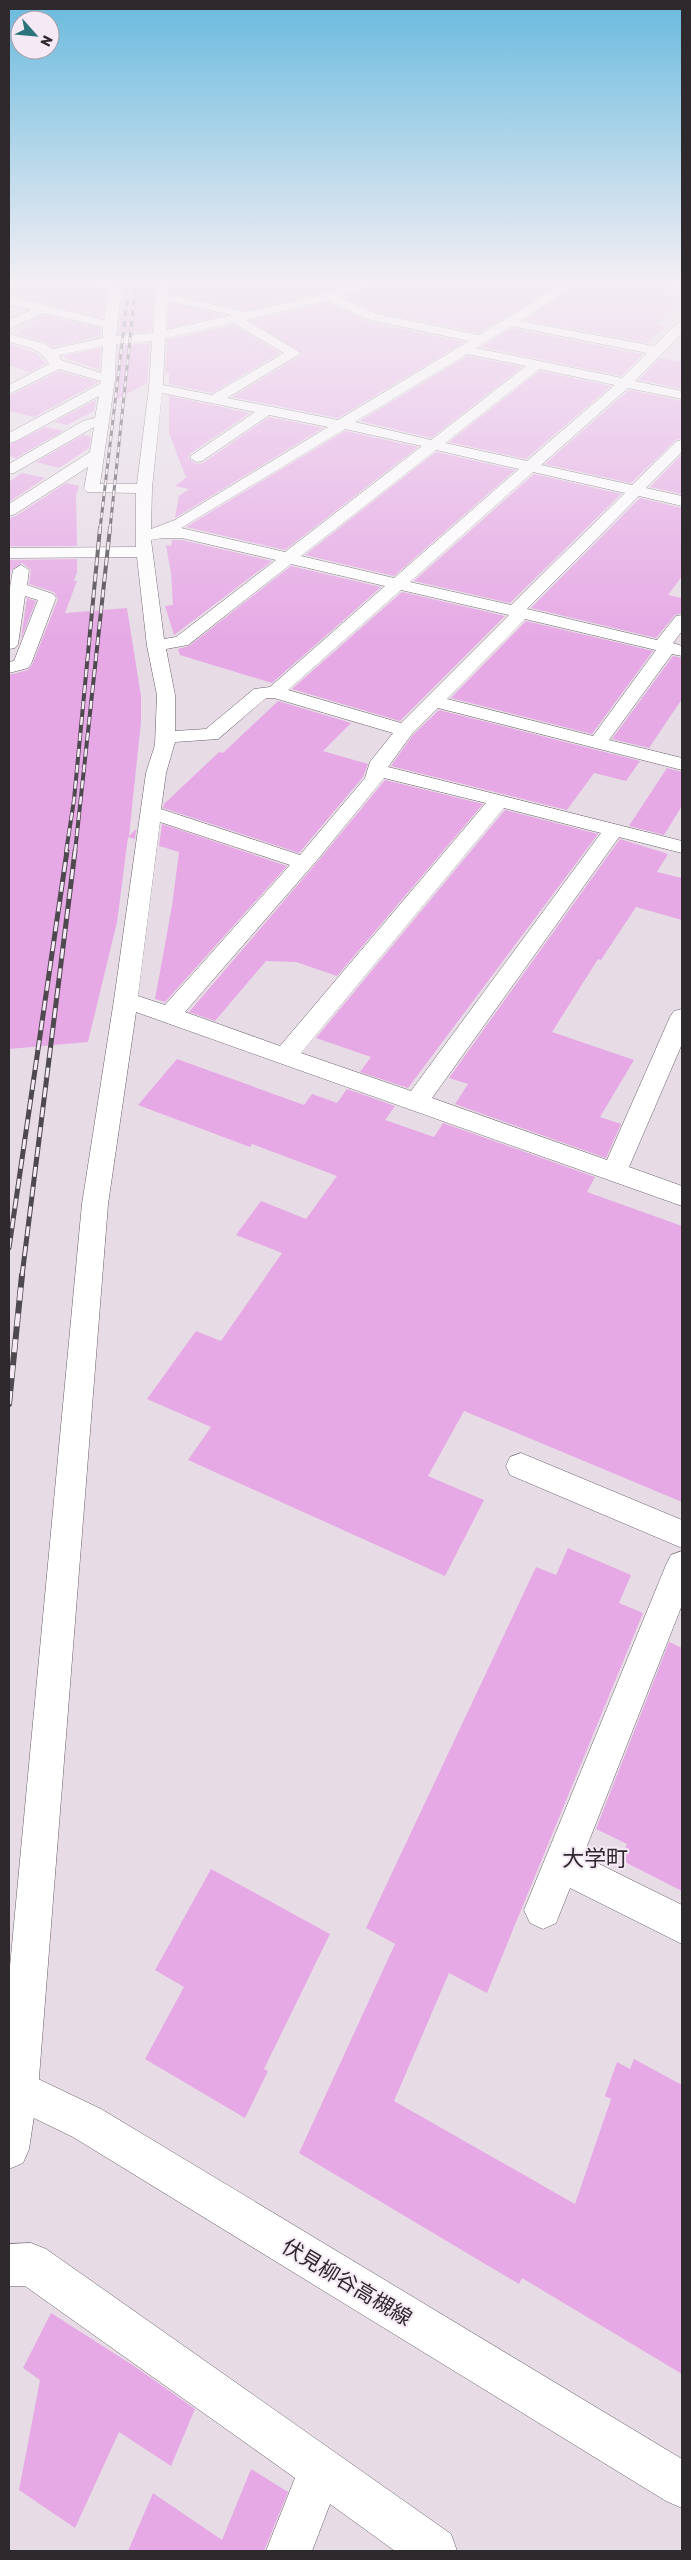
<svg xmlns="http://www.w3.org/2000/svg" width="691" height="2560" font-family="Rubik,'Noto Sans JP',sans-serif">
	<rect width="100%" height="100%" fill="#e7dce6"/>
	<path fill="#e6a9e5" d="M9 282H80L84 287 107 291 102 318 14 295 9 297Z
		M116 282H154L151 331 118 334 124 287 122 283Z
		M170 282H355L323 292 246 310 170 293Z
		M378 282H563L479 333 379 312 344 297 375 287Z
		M582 282H616L673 291 670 295 682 299 656 324 666 326 647 343 525 320Z
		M169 303 223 315 168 328Z
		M327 303 370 322 464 342 338 418 232 397 303 354 251 321Z
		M43 315 101 328V336L53 347 43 341 17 334 37 323 29 322Z
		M233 325 280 353 212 393 169 384V372L165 374 167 340Z
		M511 328 635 353 643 354 621 376 481 347Z
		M150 343 147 383 114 401 118 346Z
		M9 344 36 353 46 363 30 372 9 365Z
		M101 348 99 370 62 356Z
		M467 356 522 367 431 438 360 421Z
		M660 358 682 362V389L639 380Z
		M59 371 99 382 34 417 9 411V396Z
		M539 371 611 386 526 459 449 442Z
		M629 390 682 401V438L676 440 631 483 545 464Z
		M169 396 250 413 191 453 188 458 196 464 203 463 269 417 323 428 175 518 179 496 189 489 175 486 188 476 185 475 169 433Z
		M96 400 94 411 67 425 54 422Z
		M46 427 63 431 16 458 9 456V445Z
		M345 431 418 447 285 550 186 527Z
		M83 435 91 437 89 448 59 468 36 462Z
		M436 452 515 470 394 576 305 555Z
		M682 454V494L650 487Z
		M22 473 45 478 9 502V482Z
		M534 474 621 494 510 603 414 581Z
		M66 483 79 486 76 495 77 546H9V518L16 516Z
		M640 498 682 508V576L668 595 682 598V613L675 615 656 638 531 608Z
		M172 540H182L272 561 174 635 165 606 173 605 171 573 166 545 171 546Z
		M77 559V572L74 581H77L65 613 127 608 141 696V722L129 836 136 829 135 839 128 837 117 922 88 1042 9 1049V675L28 670 32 665 58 599 54 592 29 584 31 570 22 563 11 570 9 584V560Z
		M291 566 381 587 272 683 180 655 178 649 189 646Z
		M402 592 505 616 400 721 292 689Z
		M27 598 36 601 21 639Z
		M526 621 653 651 592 734 451 698Z
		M673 656 682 658V699L649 748 612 739Z
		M278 701 351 723 323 751 368 764 363 777 299 853 163 808 164 804 219 752 223 753Z
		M439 710 640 761 626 781 594 773 567 810 391 766 413 735Z
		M667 768 682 772V806L664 835 629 826Z
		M385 780 483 804 337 976 296 962 266 961 215 1021 189 1012 319 860Z
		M505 810 598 834 408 1088 360 1072 371 1057 316 1038Z
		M162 824 287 866 165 1002 155 999 172 906 179 852 159 846Z
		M620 839 668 854 657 872 682 878V920L636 907 601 960 598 959 552 1032 634 1060 600 1117 621 1124 606 1158 455 1104 468 1084 449 1078Z
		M177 1059 304 1105 312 1094 337 1103 347 1089 395 1106 385 1120 434 1137 443 1123 595 1177 587 1192 682 1226V1502L464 1411 428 1476 484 1500 445 1576 188 1460 211 1427 147 1399 196 1331 221 1341 282 1253 236 1235 261 1201 306 1219 337 1176 252 1144 250 1147 138 1105Z
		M568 1548 631 1575 619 1603 643 1613 487 1993 449 1973 394 2101 575 2204 611 2099 605 2096 617 2062 630 2069 634 2059 682 2085V2374L522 2278 519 2284 299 2153 395 1944 366 1928 536 1567 556 1575Z
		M669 1642 682 1648V1891L621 1860 627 1844 596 1829Z
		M211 1869 330 1934 264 2069 268 2071 245 2118 145 2059 184 1987 155 1970Z
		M51 2313 134 2366 195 2409 171 2466 119 2432 75 2528 19 2490 40 2380 23 2368Z
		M251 2469 288 2492 264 2551H128L153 2493 222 2540Z"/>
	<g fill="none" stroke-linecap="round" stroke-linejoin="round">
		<defs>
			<path id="minor" d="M82 282H106L120 284 122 287 116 336 153 333 156 282H168V294L246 312 324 294 360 282H376L374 285 339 297 378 314 479 335 566 282H580L520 321 654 346 677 323 682 322V333L635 381 682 391V399L628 388 541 465 632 485 677 441 682 440V452L646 488 682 496V506L639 496 527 609 657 640 676 616 682 615V631L673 643 682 646V656L672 654 609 740 682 758V770L438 708 412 734 388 767 682 841V853L619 837 432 1098 607 1160 670 1017 674 1011 682 1009V1044L629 1167 682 1186V1206L136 1012 108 1204 38 2090 29 2149 23 2163 9 2169V1977L82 1204 114 1000 146 773 155 745 157 695 147 646 137 557 9 558V548L136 547V493L87 492 84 489 88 467 15 514 9 516V504L90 452 94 427 14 473 9 474V464L83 421 95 418 99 396 14 442 9 443V433L100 384 101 381 59 369 9 394V385L49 364C42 348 24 346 9 342V334L43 343 53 349 103 338V327L43 313 9 329V320L31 310 15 305 9 307V299L14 297 104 320 109 290 84 285ZM167 301 232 315 166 330ZM327 301 370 320 469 341 338 420 227 398 301 353 246 320ZM233 323 284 353 212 395 163 385 165 338ZM511 326 647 353 622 378 476 348ZM152 341 149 388 137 484H100L115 379 116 344ZM103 346 101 373 61 360 59 355ZM467 354 526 366 431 440 355 422ZM539 369 615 385 527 461 445 443ZM162 393 255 412 192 455 190 458 197 462 202 461 269 415 328 427 175 520 151 529 152 488ZM345 429 422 446 285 552 181 528ZM436 450 519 469 394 578 301 556ZM533 472 625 493 511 605 410 582ZM163 538H182L276 560 176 637 164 639 151 540ZM291 564 385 586 270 687 254 689 206 729 175 731V695L166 649 188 645ZM401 590 509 615 401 723 288 690ZM525 619 656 650 593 736 447 699ZM266 698H274L393 733 370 762 365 778 300 855 161 809 166 773 175 742 218 739ZM384 778 486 803 280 1046 185 1012 318 859ZM504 808 601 833 411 1091 301 1053ZM160 822 290 865 165 1005 138 996Z
				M653 282H682V289L659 286Z
				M21 565 29 570 27 585 53 594 56 598 31 664 28 668 9 673V662L14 661 38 600 25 596 18 644 15 648 9 649V593L13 570Z
				M521 1453 682 1520V1548L510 1475 506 1466 510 1457Z
				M682 1551V1605L583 1856 682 1905V1944L570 1888 556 1923 543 1929 530 1923 524 1910 666 1565 671 1555Z
				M31 2243 46 2249 451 2534 457 2551H395L330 2504 312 2551H266L295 2478 25 2286H9V2244Z"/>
			<path id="major" d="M9 2065 101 2109 682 2459V2508L666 2501 73 2137 9 2106Z"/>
		</defs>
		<use href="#minor" stroke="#6a6069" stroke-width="1"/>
		<use href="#major" stroke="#6a6069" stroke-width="1"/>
		<use href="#minor" fill="#fff" fill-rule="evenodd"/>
		<use href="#major" fill="#fff" fill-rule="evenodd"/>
		<defs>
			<path id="rail-far3" d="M100 529 128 293
				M110 529 136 282"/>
			<path id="rail-far2" d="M66 852 74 800 100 528
				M75 852 110 528"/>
			<path id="rail-far1" d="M9 1248 67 851
				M22 1276 75 851"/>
			<path id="rail" d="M9 1404 22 1275"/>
		</defs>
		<use href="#rail-far3" stroke="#4e494e" stroke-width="3"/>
		<use href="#rail-far2" stroke="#4e494e" stroke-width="4"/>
		<use href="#rail-far1" stroke="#4e494e" stroke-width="5"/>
		<use href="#rail" stroke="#4e494e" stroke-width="6"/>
		<use href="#rail-far3" stroke="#f4e9f4" stroke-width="2" stroke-dasharray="5.5" stroke-linecap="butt"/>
		<use href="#rail-far2" stroke="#f4e9f4" stroke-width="2.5" stroke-dasharray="8" stroke-linecap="butt"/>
		<use href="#rail-far1" stroke="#f4e9f4" stroke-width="3" stroke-dasharray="10" stroke-linecap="butt"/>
		<use href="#rail" stroke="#f4e9f4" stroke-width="4.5" stroke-dasharray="13" stroke-linecap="butt"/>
	</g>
	<linearGradient id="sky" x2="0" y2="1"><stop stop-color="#69bade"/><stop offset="0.44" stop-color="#f4eff4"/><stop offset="1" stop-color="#f4eff4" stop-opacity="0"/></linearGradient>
	<rect width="691" height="640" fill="url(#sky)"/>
	<g text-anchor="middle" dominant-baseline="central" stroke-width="4" stroke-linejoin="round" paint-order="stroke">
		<g font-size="21" fill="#2d292d" stroke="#f4e9f4">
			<text transform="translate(347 2282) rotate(31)">伏見柳谷高槻線</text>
		</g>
		<g font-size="22" fill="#2d292d" stroke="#f4e9f4">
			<text x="595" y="1858">大学町</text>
		</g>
	</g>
	<rect width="691" height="2560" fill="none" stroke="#2d292d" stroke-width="20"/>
	<g transform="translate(35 35) rotate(117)"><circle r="24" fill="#f4e9f4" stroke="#a49ca4"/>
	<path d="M0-4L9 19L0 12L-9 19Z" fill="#2b747c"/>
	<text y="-8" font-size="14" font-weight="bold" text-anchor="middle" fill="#2d292d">N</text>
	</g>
</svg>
